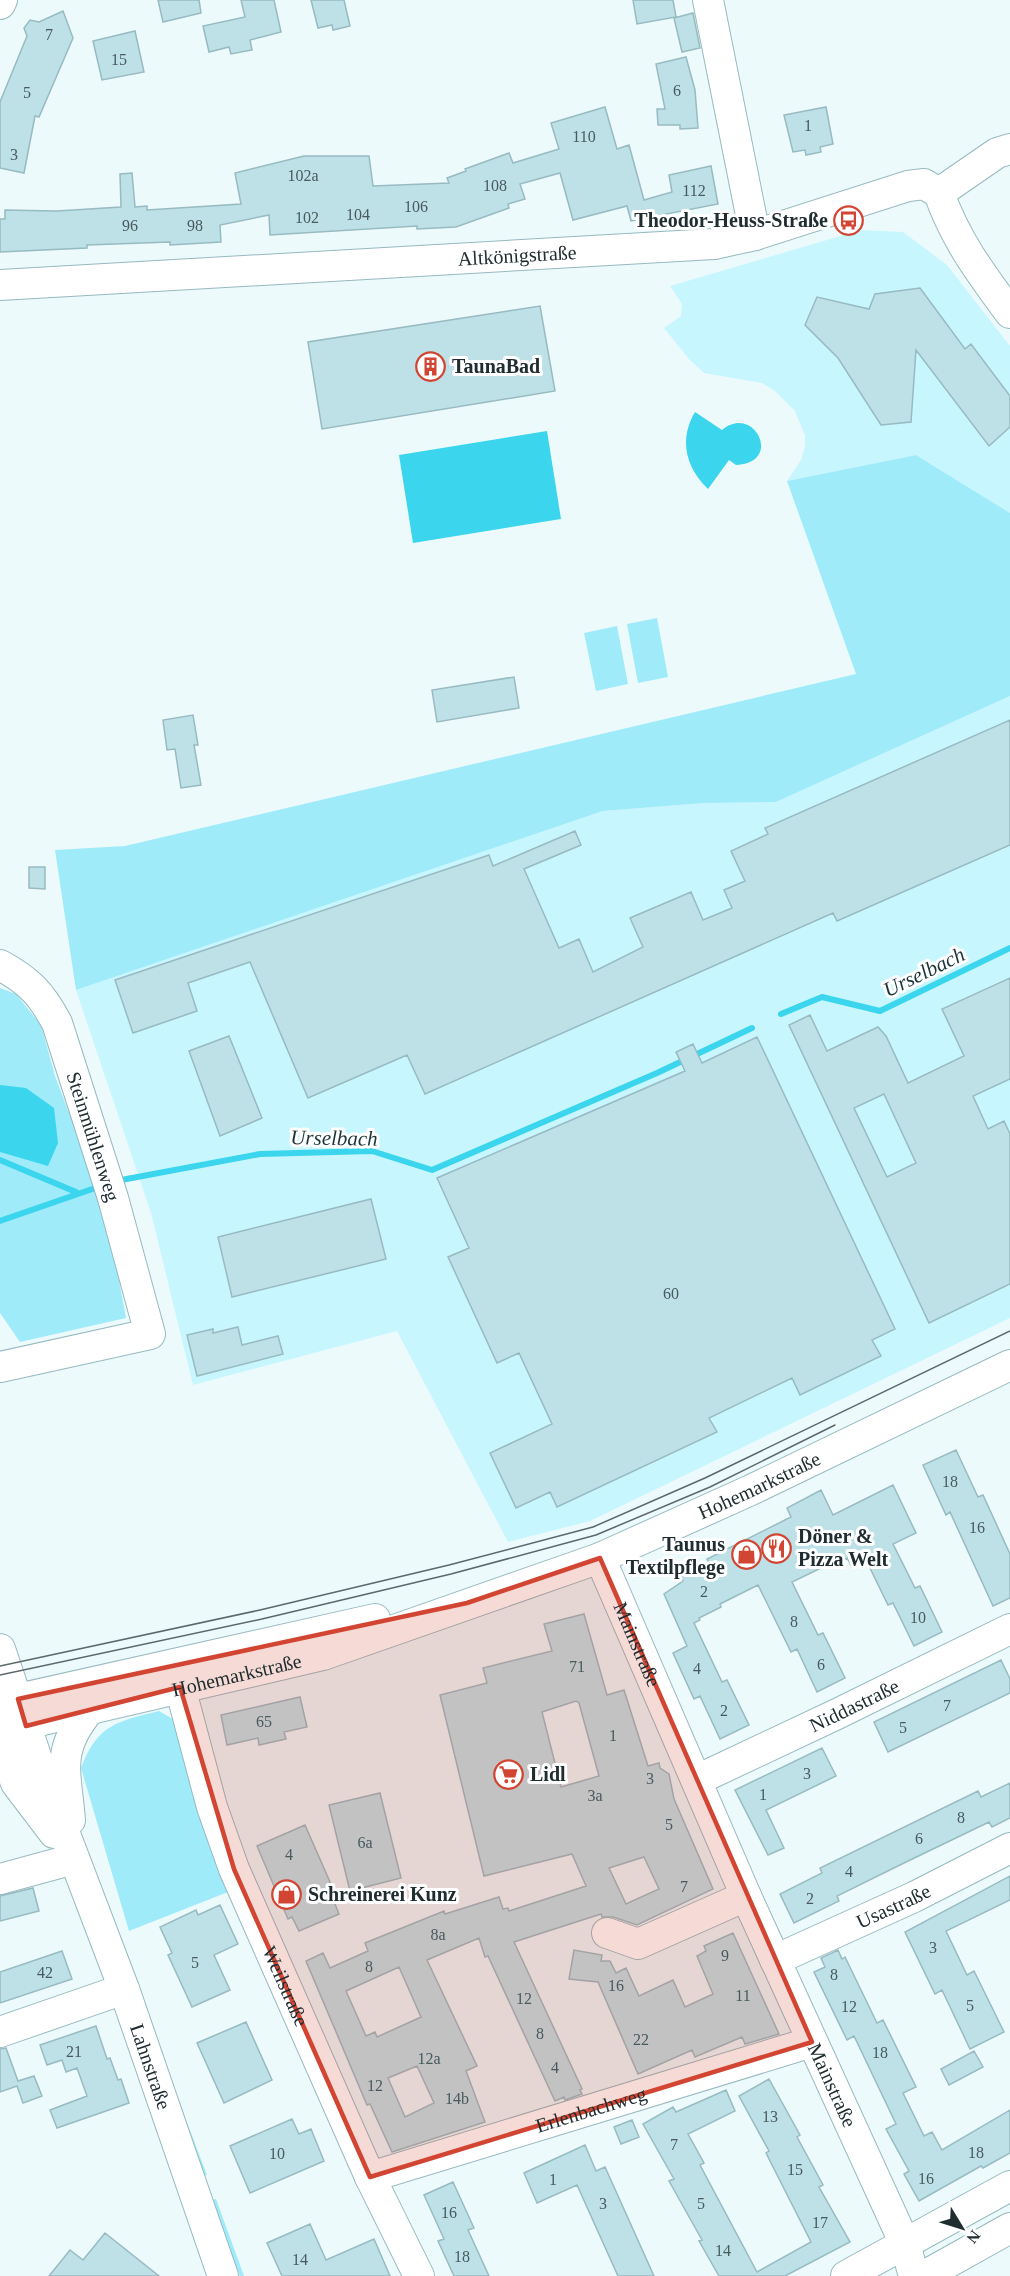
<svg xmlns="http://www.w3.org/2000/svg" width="1010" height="2276" font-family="Georgia,serif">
	<rect width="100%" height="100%" fill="#ecfafc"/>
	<path fill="#c8f6ff" d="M861 230 903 232 947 265 1010 346V513L916 455 787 481 801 460 805 447V436L795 411 775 391 762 383 704 373 689 359 664 328 681 316 682 304 670 286Z
		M1010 696V1318L590 1521 508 1542 397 1331 193 1385 151 1213 76 990 603 811 704 803 776 802Z"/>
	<path fill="#a0ebf9" d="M916 455 1010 513V696L776 802 704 803 603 811 76 990 55 850 125 846 856 674 787 481Z
		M657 618 668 677 638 683 627 624Z
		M617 626 628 684 596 691 584 633Z
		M0 988 16 994 41 1025 55 1076 106 1211 126 1318 20 1342 0 1313Z
		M159 1711 176 1721 206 1836 228 1892 129 1931 81 1768C98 1724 116 1722 159 1711Z
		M152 2031 207 2175 203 2176Z
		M216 2199 244 2276H240L211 2200Z"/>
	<path fill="#3bd6ee" d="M695 412 722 430C754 403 784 463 736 465L729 460 708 489C685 467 679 439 695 412Z
		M547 431 561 519 413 543 399 455Z
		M0 1085 26 1088 54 1108 58 1143 48 1166 0 1152Z"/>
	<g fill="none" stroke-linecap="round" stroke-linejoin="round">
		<path stroke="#3bd6ee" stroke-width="6" d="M781 1014 822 997 880 1011 1010 948
			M0 1160 76 1192
			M116 1181 260 1154 372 1151 432 1170 657 1073 752 1028
			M0 1221 101 1186"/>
	</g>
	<path fill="#bee1e8" stroke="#98bac1" stroke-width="1.5" fill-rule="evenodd" d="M158 0H199L201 13 163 22Z
		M241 0H274L281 32 250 40 252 50 231 54 229 47 209 52 203 26 245 17Z
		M311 0H344L350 26 333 30 332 25 318 28Z
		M633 0H673L676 17 637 24Z
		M63 11 73 38 39 117 35 116 24 173 0 168V102L27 36 24 28 30 20 39 22Z
		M693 13 700 48 682 52 674 18Z
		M135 31 144 72 102 80 93 41Z
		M686 57 695 90 698 128 680 129V125H658L657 109H665L656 64Z
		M605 107 617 149 629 145 644 200 672 192 669 175 711 166 718 204 631 221 627 206 573 220 560 173 520 184 525 199 508 204 509 208 456 227 417 229V226L270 235 269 215 220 225 221 242 170 245V242L87 245V248L0 252V219H5V210L57 211 121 207 120 174 132 173 135 207 147 206V210L241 204 235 173 304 156H369L373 186 449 183 447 178 466 171 465 169 509 153 513 163 559 149 551 123Z
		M826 107 833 144 820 147 821 152 806 155 805 150 793 152 784 115Z
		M920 288 965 349 971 344 1010 396V427L989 446 916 350 911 422 881 425 838 358 805 325 817 297 869 309 875 294Z
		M540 306 555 391 322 429 308 342Z
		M514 677 519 708 437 722 432 690Z
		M193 715 198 745H194L201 785 181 788 175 749 167 750 163 720Z
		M1010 720V845L837 921 833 913 425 1094 407 1055 308 1098 250 962 188 983 197 1011 133 1033 115 980 489 855 493 866 575 831 581 845 524 869 559 948 579 939 593 972 643 947 630 918 691 892 703 920 732 908 724 890 745 881 731 851 768 834 765 828Z
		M29 867H45V889L29 888Z
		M1010 978V1079L973 1096 988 1129 1004 1121 1010 1134V1284L929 1323 789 1025 810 1015 827 1051 878 1027 886 1036 908 1083 964 1056 942 1009ZM884 1094 916 1163 887 1177 854 1108Z
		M229 1036 262 1118 220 1136 189 1051Z
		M757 1037 895 1329 872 1340 881 1356 800 1395 792 1378 709 1418 717 1432 557 1507 550 1492 516 1508 490 1453 552 1424 519 1353 497 1363 448 1257 469 1248 437 1178 685 1071 676 1052 693 1044 702 1063Z
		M371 1199 386 1259 232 1297 218 1237Z
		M238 1327 242 1345 278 1336 283 1354 197 1376 187 1335 213 1329V1333Z
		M956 1450 978 1497 983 1495 1010 1554V1598L993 1606 950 1512 946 1515 923 1465Z
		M893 1485 916 1533 893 1544 915 1588 920 1586 942 1632 914 1646 893 1603 888 1605 865 1558 851 1565 847 1558 828 1567 827 1565 792 1582 818 1635 823 1633 845 1678 817 1692 797 1649 791 1652 758 1585 720 1604 721 1607 699 1618 700 1620 694 1623 722 1682 727 1680 749 1725 720 1739 700 1696 694 1699 673 1653 687 1646 664 1594 683 1581 681 1577 709 1563 707 1559 791 1517 787 1508 821 1490 833 1515Z
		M584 1614 607 1695 624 1690 648 1766 659 1763 660 1768 669 1774 674 1799 713 1889 637 1925 613 1917H602L601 1914 514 1942 582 2089 580 2090 582 2094 565 2100 564 2097 555 2101 488 1956 485 1957 479 1938 427 1960 477 2066 466 2071 485 2122 392 2152 370 2104 367 2105 306 1961 323 1953 330 1968 368 1951 365 1943 444 1911 445 1914 499 1897 503 1909 508 1908 509 1911 586 1886 572 1854 484 1876 440 1695 487 1683 483 1668 552 1651 544 1624ZM576 1701 579 1703 599 1776 561 1787 542 1712ZM644 1857 659 1889 626 1904 609 1868ZM399 1967 421 2017 377 2037 375 2032 366 2036 346 1991ZM417 2066 434 2103 405 2117 388 2078Z
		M1001 1660 1010 1679V1693L888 1752 874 1722Z
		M300 1697 307 1727 284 1732 286 1739 259 1745 258 1738 227 1745 221 1715Z
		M822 1748 836 1776 766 1810 784 1848 768 1855 735 1790Z
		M1010 1783V1818L992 1827 989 1822 904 1863 837 1896 839 1901 794 1923 780 1894 822 1873 820 1868 978 1791 981 1797Z
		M380 1793 401 1878 350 1891 329 1805Z
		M305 1825 337 1898 333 1899 339 1914 299 1931 292 1917 288 1919 257 1846Z
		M1010 1876V1900L946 1931 967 1975 974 1971 1004 2032 970 2049 942 1990 935 1994 905 1932Z
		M33 1888 39 1911 0 1921V1896Z
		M220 1905 238 1944 214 1955 230 1990 192 2007 168 1955 172 1953 160 1927 196 1910 198 1915Z
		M733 1933 779 2034 745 2044 742 2037 695 2057 692 2050 638 2074 598 1982 569 1979 574 1950 602 1955 601 1961H610L616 1973 626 1968 639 1996 673 1980 685 2007 713 1994 697 1956 706 1951 704 1946Z
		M838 1950 842 1959 845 1957 877 2023 883 2020 916 2087 903 2093 924 2136 932 2132 942 2150 1010 2110V2153L983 2168 981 2166 919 2201 904 2174 909 2171 886 2129 896 2124 854 2036 847 2040 814 1972 825 1967 821 1958Z
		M62 1951 72 1979 0 2003V1972Z
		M246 2022 272 2080 224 2103 197 2043Z
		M96 2026 107 2059 110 2058 118 2080 121 2079 129 2103 57 2128 50 2110 87 2096 77 2068 66 2072 62 2060 47 2065 40 2045Z
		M6 2048 18 2081 34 2076 42 2096 23 2103 17 2086 0 2092V2049Z
		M974 2051 983 2067 949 2085 941 2069Z
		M769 2079 800 2135 797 2137 823 2185 819 2187 850 2242 785 2276H719L699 2241 702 2240 669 2181 674 2179 643 2124 673 2107 676 2112 726 2090 735 2111 688 2134 704 2163 700 2165 757 2272 811 2242 766 2153 769 2151 739 2096Z
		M292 2119 299 2134 311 2129 324 2161 250 2193 230 2146Z
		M632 2120 639 2137 621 2144 614 2127Z
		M585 2145 596 2171 605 2167 654 2276H618L577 2185 537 2203 524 2173Z
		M453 2182 474 2228 468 2230 489 2276H454L438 2241 444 2239 424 2195Z
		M310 2224 326 2260 374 2239 390 2276H282L267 2243Z
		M105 2233 159 2276H49L70 2250 83 2260Z"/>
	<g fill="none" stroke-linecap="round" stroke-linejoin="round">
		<defs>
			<g id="minor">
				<path d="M708 0 755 235"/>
				<path d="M0 4 2 0"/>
				<path d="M939 193C955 239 981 274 1010 313"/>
				<path d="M939 193 997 153 1010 149"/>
				<path id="s1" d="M0 285 714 244 755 235 908 186 924 184 939 193"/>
				<path id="s2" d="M0 965C29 981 41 993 57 1023L113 1198 150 1334 0 1367"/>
				<path id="s3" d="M600 1558 746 1896 905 2244 914 2276"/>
				<path id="s4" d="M0 1649 41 1771 124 1989 223 2276"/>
				<path id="s5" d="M180 1687 212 1807 234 1869 370 2177 419 2276"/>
				<path d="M0 1703 375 1619"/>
				<path id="s6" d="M0 1730 323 1655 600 1558 751 1490 1010 1365"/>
				<path d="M0 1739 16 1783 54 1833"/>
				<path id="s7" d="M697 1780 837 1714 1010 1629"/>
				<path d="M70 1820C66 1771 55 1750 90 1709"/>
				<path d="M0 1879 74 1859"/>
				<path d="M607 1933 638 1944 746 1896"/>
				<path id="s8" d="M775 1960 914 1897 1010 1848"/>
				<path d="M0 2032 124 1989"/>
				<path id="s9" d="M370 2177 812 2042"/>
				<path d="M846 2276 1010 2186"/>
				<path d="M924 2276 1010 2228"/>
			</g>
		</defs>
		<use href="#minor" stroke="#97b9bf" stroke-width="32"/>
		<use href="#minor" stroke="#fff" stroke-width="30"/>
		<path stroke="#5b686b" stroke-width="1.5" d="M0 1666 260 1610 449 1565 593 1527 705 1478 1010 1331
			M0 1675 262 1619 451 1574 596 1535 710 1487 835 1425"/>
	</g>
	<path fill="#d24533" fill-opacity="0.2" stroke="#d24533" stroke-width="4.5" stroke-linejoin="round" d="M600 1558 812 2042 370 2177 234 1869 180 1687 26 1726 18 1699 467 1603Z"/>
	<defs>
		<symbol id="bus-ring" viewBox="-11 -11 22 22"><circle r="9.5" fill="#fff" stroke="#d24533" stroke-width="1.5"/><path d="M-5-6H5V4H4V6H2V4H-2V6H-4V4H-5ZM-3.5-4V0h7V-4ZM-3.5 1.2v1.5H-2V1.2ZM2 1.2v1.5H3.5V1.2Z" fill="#d24533"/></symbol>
		<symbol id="building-ring" viewBox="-11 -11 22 22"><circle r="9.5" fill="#fff" stroke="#d24533" stroke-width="1.5"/><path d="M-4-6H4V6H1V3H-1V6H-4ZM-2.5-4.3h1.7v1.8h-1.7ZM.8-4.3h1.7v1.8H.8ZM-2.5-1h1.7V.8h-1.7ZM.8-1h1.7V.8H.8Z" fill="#d24533"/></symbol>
		<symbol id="restaurant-ring" viewBox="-11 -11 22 22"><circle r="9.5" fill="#fff" stroke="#d24533" stroke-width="1.5"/><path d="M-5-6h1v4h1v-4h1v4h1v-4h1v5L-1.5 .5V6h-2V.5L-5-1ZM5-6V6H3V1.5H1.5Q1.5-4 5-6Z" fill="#d24533"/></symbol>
		<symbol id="shop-ring" viewBox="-11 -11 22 22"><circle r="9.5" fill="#fff" stroke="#d24533" stroke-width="1.5"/><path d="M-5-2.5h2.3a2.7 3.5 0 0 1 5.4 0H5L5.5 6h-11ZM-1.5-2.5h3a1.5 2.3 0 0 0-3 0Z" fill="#d24533"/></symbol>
		<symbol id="supermarket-ring" viewBox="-11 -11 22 22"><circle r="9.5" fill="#fff" stroke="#d24533" stroke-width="1.5"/><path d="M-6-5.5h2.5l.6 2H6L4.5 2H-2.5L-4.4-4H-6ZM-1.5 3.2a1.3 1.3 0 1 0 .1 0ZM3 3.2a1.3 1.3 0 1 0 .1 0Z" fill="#d24533"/></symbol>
	</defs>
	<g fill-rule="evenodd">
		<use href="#bus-ring" x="832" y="204" width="33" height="33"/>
		<use href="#building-ring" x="414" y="350" width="33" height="33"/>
		<use href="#restaurant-ring" x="760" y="1532" width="33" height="33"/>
		<use href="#shop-ring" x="730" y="1538" width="33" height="33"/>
		<use href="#supermarket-ring" x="492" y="1758" width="33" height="33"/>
		<use href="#shop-ring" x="270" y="1878" width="33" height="33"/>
	</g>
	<g text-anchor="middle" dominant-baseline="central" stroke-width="6" stroke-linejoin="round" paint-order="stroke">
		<g font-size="16" fill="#485a5e">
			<text x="49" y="34">7</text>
			<text x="119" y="59">15</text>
			<text x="677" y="90">6</text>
			<text x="27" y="92">5</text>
			<text x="808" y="125">1</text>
			<text x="584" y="136">110</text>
			<text x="14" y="154">3</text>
			<text x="303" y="175">102a</text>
			<text x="495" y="185">108</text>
			<text x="694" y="190">112</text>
			<text x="416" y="206">106</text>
			<text x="358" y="214">104</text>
			<text x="307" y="217">102</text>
			<text x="130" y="225">96</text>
			<text x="195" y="225">98</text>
			<text x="671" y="1293">60</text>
			<text x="950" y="1481">18</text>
			<text x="977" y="1527">16</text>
			<text x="704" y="1591">2</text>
			<text x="918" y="1617">10</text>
			<text x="794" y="1621">8</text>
			<text x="821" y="1664">6</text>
			<text x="577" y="1666">71</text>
			<text x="697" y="1668">4</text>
			<text x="947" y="1705">7</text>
			<text x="724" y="1710">2</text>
			<text x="264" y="1721">65</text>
			<text x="903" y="1727">5</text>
			<text x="613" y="1735">1</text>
			<text x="807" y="1773">3</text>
			<text x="650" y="1778">3</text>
			<text x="763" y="1794">1</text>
			<text x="595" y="1795">3a</text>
			<text x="961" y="1817">8</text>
			<text x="669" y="1824">5</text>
			<text x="919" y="1838">6</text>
			<text x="365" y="1842">6a</text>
			<text x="289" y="1854">4</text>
			<text x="849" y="1871">4</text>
			<text x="684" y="1886">7</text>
			<text x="810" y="1898">2</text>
			<text x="438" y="1934">8a</text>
			<text x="933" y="1947">3</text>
			<text x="725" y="1955">9</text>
			<text x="195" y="1962">5</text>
			<text x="369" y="1966">8</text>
			<text x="45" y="1972">42</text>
			<text x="834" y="1974">8</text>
			<text x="616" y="1985">16</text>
			<text x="743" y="1995">11</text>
			<text x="524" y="1998">12</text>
			<text x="970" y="2005">5</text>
			<text x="849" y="2006">12</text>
			<text x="540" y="2033">8</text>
			<text x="641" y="2039">22</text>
			<text x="74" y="2051">21</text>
			<text x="880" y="2052">18</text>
			<text x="429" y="2058">12a</text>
			<text x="555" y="2067">4</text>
			<text x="375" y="2085">12</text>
			<text x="457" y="2098">14b</text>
			<text x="770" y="2116">13</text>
			<text x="674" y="2144">7</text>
			<text x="976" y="2152">18</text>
			<text x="277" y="2153">10</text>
			<text x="795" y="2169">15</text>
			<text x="926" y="2178">16</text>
			<text x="553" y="2179">1</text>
			<text x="603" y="2203">3</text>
			<text x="701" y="2203">5</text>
			<text x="449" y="2212">16</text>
			<text x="820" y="2222">17</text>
			<text x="723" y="2250">14</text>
			<text x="462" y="2256">18</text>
			<text x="300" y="2259">14</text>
		</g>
		<g font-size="20" font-weight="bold" fill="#202d30" stroke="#fff" text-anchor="start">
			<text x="828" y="220" text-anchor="end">Theodor-Heuss-Straße</text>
			<text x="452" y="366">TaunaBad</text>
			<text x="798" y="1536">Döner &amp;<tspan x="798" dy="23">Pizza Welt</tspan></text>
			<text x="725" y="1544" text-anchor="end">Taunus<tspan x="725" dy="23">Textilpflege</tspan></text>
			<text x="530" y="1774">Lidl</text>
			<text x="308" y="1894">Schreinerei Kunz</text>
		</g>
		<g font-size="20" fill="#202d30" stroke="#fff">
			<text stroke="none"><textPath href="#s1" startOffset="518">Altkönigstraße</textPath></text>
			<text stroke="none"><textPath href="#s2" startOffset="202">Steinmühlenweg</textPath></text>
			<text stroke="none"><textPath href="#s6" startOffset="800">Hohemarkstraße</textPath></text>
			<text stroke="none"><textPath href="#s3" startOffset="94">Mainstraße</textPath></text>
			<text stroke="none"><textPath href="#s6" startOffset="243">Hohemarkstraße</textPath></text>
			<text stroke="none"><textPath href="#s7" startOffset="174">Niddastraße</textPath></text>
			<text stroke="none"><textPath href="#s8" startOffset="130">Usastraße</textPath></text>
			<text stroke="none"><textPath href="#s5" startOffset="318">Weilstraße</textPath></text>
			<text stroke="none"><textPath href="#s4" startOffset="444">Lahnstraße</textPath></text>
			<text stroke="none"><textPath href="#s3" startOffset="576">Mainstraße</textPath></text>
			<text stroke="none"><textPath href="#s9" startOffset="231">Erlenbachweg</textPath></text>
		</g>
		<g font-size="21" font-style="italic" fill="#1c3539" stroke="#fff">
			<text transform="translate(924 972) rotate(-26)">Urselbach</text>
			<text transform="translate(334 1138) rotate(1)">Urselbach</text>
		</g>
	</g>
	<g transform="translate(962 2228) rotate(128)" stroke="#ffffff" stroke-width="4.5" paint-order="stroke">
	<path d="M0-4.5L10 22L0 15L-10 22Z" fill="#202d30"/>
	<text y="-9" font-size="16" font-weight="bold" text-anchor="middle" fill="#202d30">N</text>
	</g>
</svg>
